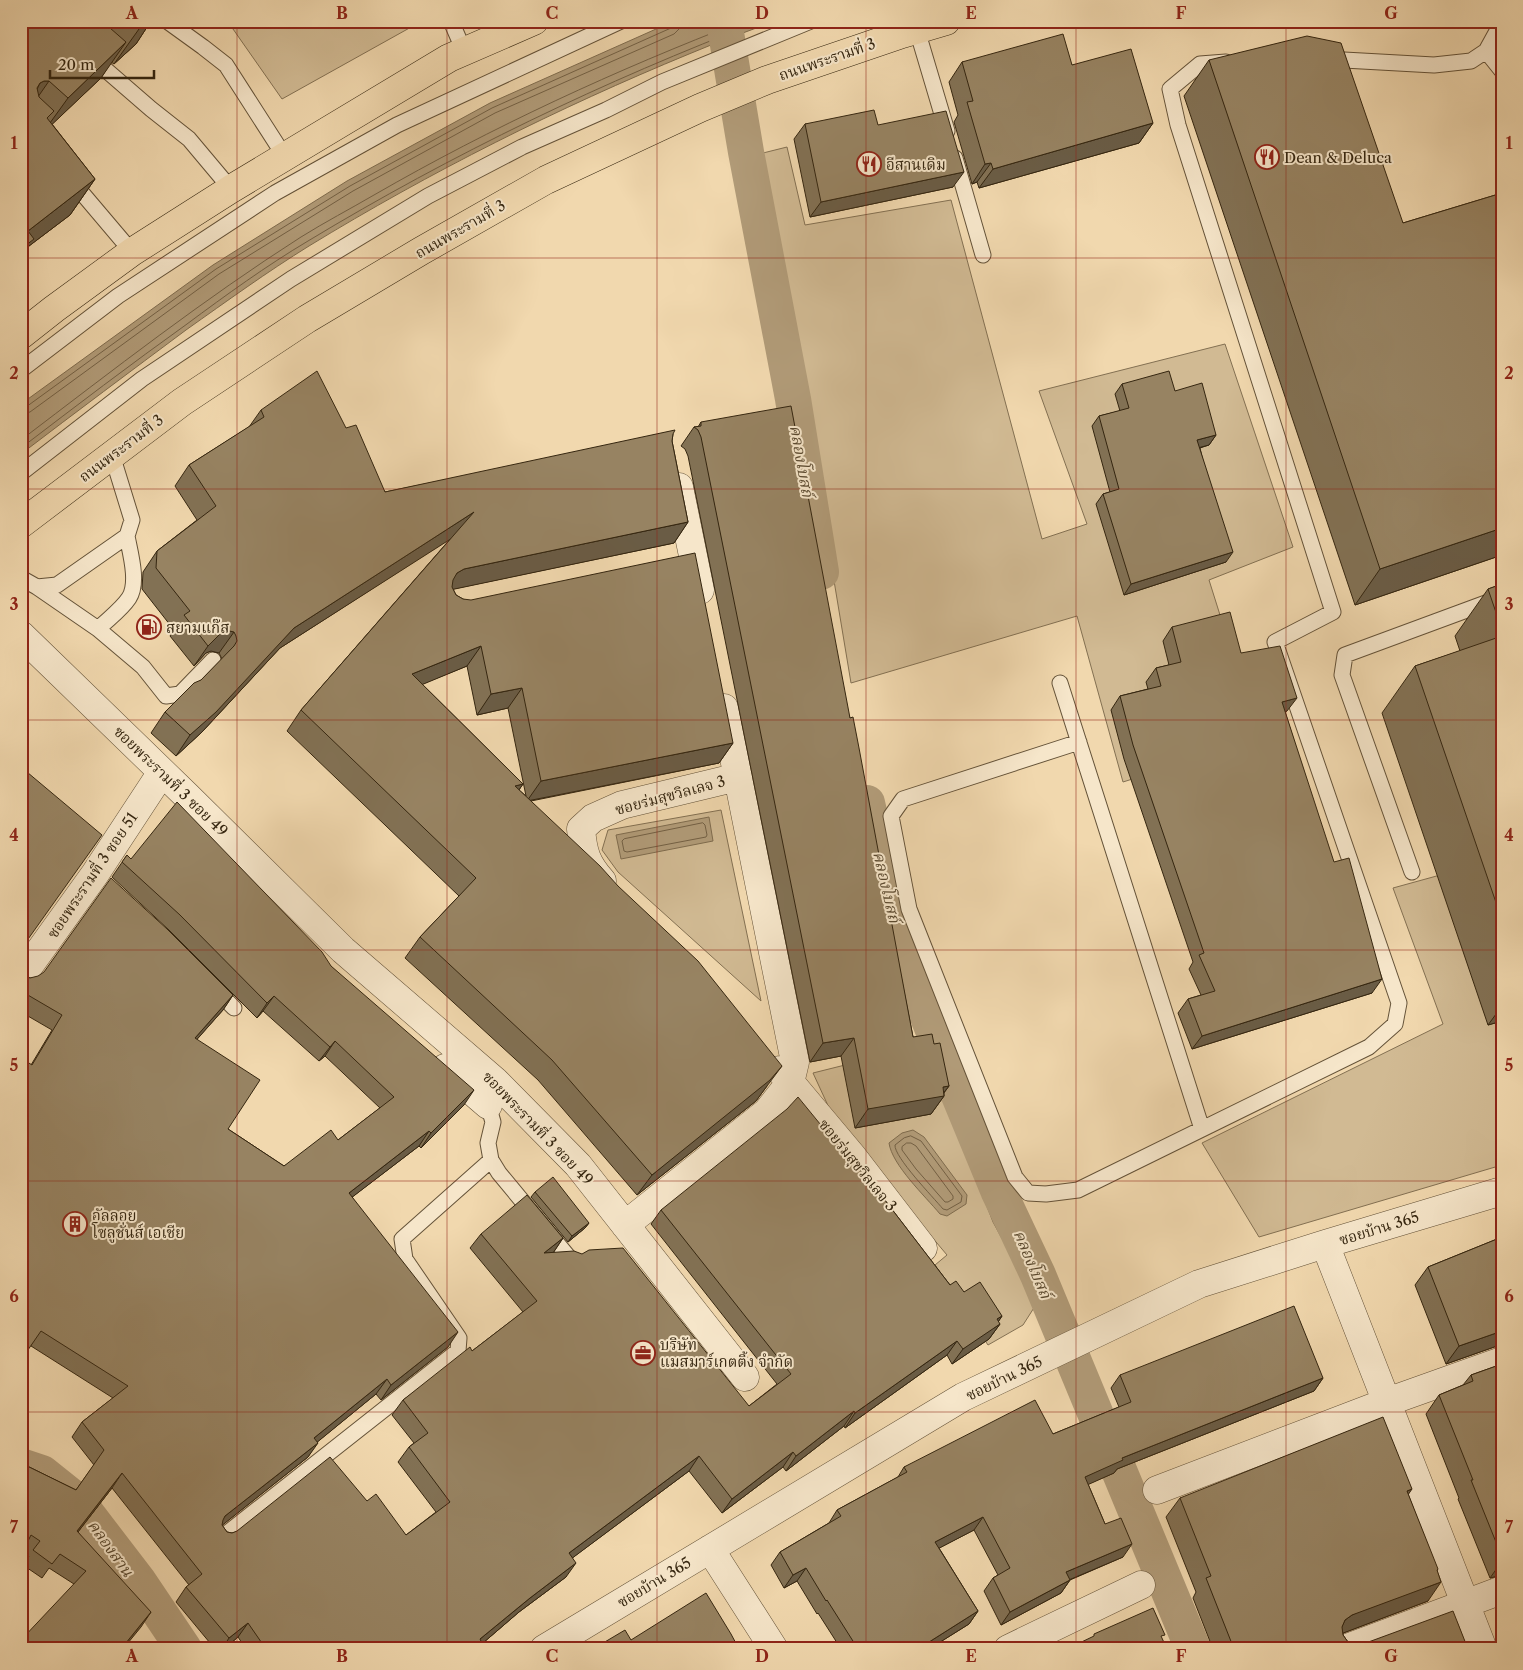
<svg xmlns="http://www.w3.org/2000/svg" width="1523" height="1670" font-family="'Libre Caslon Text','Noto Serif Thai',serif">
	<rect width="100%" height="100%" fill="#f1d8ae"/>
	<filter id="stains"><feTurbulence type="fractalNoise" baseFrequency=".004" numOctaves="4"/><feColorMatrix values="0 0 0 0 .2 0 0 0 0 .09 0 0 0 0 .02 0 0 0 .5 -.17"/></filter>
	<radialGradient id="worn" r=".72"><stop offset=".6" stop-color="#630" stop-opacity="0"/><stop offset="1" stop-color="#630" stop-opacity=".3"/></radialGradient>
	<path fill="#d1ba93" stroke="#837052" d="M224 21H422L282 99 233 29Z
		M787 147 805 225 951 200 1042 539 1087 524 1039 391 1225 344 1293 547 1209 580 1259 739 1123 782 1077 616 851 683 763 153Z
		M721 810 761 1001 618 872 602 850 608 830Z
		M1502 858V1165L1259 1237 1202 1143 1443 1024 1393 888Z
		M925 1045 993 1222 1037 1303 1023 1325 988 1345 935 1265 947 1255 836 1123 813 1073Z"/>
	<path fill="#b19b78" stroke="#7f6c4e" d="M674 21H775C746 32 717 42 689 54 558 108 430 172 309 246 267 272 227 301 186 330 131 371 76 412 21 454V404L213 265 347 181 490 103Z
		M709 817 713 841 621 859 616 835Z
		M913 1130 924 1137 967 1195 966 1204 947 1216 940 1214C925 1196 892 1165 889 1143L902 1133Z"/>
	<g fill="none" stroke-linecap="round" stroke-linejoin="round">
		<path stroke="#736044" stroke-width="1" d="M21 408 26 407 216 269 350 186 492 108 671 28 674 25V21
			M21 414 30 412 219 274 353 191 495 113 674 34 679 29 681 21
			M21 440C113 370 204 299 301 237 325 222 350 209 374 195 492 127 616 70 743 21
			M21 448C76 406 131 364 187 324 226 295 266 266 308 241 452 154 604 81 761 21
			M703 823 705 825 707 835 706 837 627 852 624 851 622 841 624 839Z
			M911 1136 921 1141 962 1196 961 1202 947 1210 943 1209C933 1197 894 1157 895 1145L904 1138Z
			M907 1143H911L916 1146 953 1196V1199L948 1202H945L916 1169 902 1150V1147Z"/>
		<path stroke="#b19b78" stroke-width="36" d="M724 21 746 152 793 399 821 572
			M867 803 899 943 953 1081 998 1190 1038 1275 1193 1649
			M21 1466 42 1473 77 1501 139 1582 184 1649"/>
		<defs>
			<path id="service" d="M167 21 203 47 226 65 285 157
				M451 21 464 51
				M917 30 947 131
				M1486 51 1502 71
				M91 57 151 109 189 139 231 189
				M1326 59 1434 65 1471 61 1486 51 1502 22
				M955 158 983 255
				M71 180 132 252
				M21 370 118 296 275 193 397 125 621 21
				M21 473 142 379 291 279 428 196 522 147 606 110 662 82 811 21
				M21 578 37 587 57 585 127 536 132 520 112 455
				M37 587 98 629C108 619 121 610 129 598 139 583 130 552 127 536
				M98 629 143 667 166 696 180 694 213 660
				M1060 683 1202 1129
				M1079 742 903 799 891 816 909 909 1015 1177 1028 1193 1046 1194 1078 1190 1369 1047 1395 1024 1399 1003 1275 642 1333 612 1178 125 1170 89 1200 64 1226 62
				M1412 872 1342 675 1345 655 1502 597
				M213 987 234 1008
				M488 1105 493 1122 488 1143 491 1160 499 1173 571 1260
				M221 1538 458 1351 459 1338 405 1259 402 1239 491 1160"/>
			<path id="minor" d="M679 487 700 590
				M21 635 187 796 343 950 495 1081 578 1165 745 1377
				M602 881C586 863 583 852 581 829L593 818 622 805 738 777
				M21 977 95 874 162 772
				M445 1068 488 1105
				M780 1070 853 1157 923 1248
				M625 1225 767 1112 790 1083 795 1062 724 708
				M1325 1244 1483 1649
				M1157 1490 1387 1402 1502 1361
				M710 1549 774 1649
				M544 1649 963 1397 1199 1284 1325 1244 1502 1191
				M1008 1649 1141 1585
				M1344 1649 1502 1590"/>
			<path id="primary" d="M21 335 54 309 132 252 231 189 449 58 534 21
				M21 524 182 402 307 319 421 251 546 180 700 108 767 80 902 34 946 21"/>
		</defs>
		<use href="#service" stroke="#645238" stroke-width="17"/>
		<use href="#minor" stroke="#645238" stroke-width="29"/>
		<use href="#primary" stroke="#352610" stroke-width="29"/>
		<use href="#service" stroke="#f6e6ca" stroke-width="15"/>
		<use href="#minor" stroke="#f6e6ca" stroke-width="28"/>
		<use href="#primary" stroke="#f1d8ae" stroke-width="28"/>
	</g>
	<path fill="#827154" stroke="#352610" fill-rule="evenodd" d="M21 21H151L136 44 114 64 111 62 101 78 52 124 95 179 70 215 29 246Z
		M1209 60 1403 223 1502 193V555L1355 605 1184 96Z
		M962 62 1072 65 1153 123 1139 143 979 188 977 182 972 184 954 122 958 115 949 82Z
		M805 124 878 125 953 187 810 217 794 139Z
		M1122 384 1175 391 1216 435 1209 445 1200 448 1226 562 1124 595 1096 504 1103 494 1110 492 1092 426 1099 416 1120 411 1115 394Z
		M261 410 346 428 385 492 673 434 672 441 688 522 674 543 453 589 456 595 463 599 733 743 719 763 531 801 767 1086 756 1101 637 1195 538 1080 405 958 420 937 459 896 287 731 301 710 451 538 280 648 202 732 176 756 151 733 165 712 201 680 222 659 219 653 211 651 206 653 194 666 170 636 174 630 142 589 143 572 157 551 197 520 175 486 189 465 249 427ZM467 666 477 715 508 708 526 796 519 790 523 784 422 684Z
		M701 422 850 718 913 1037 934 1044 949 1086 944 1093V1096L931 1114 855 1128 841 1056 810 1062 688 456 685 449 681 446 694 427H698Z
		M1502 584V1021L1488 1025 1382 713 1415 666 1460 651 1455 636 1488 589Z
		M1172 627 1241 653 1287 711 1285 712 1372 993 1192 1049 1178 1013 1188 999 1201 995 1189 969 1193 962 1124 759 1111 710 1120 696 1148 689 1146 682 1156 668 1169 665 1163 641Z
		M127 855 131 859 331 966 464 1105 421 1148 419 1146 352 1197 448 1347 381 1400 376 1394 317 1442 308 1457 222 1525 227 1532 232 1533 367 1501 406 1535 436 1512 398 1462 409 1447 414 1443 392 1415 403 1400 472 1351 523 1312 470 1248 481 1234 563 1238 553 1253 749 1406 777 1384 651 1224 661 1210 830 1137 832 1134 880 1196 881 1195 950 1285 964 1292 1002 1316 998 1322 1000 1324 989 1339 952 1364 947 1355 845 1428 844 1426 786 1471 783 1467 722 1513 689 1471 572 1558 566 1577 519 1612 476 1649H246L238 1637 224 1649H215L176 1602 186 1587 189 1585 112 1488 78 1532 141 1627 49 1568 42 1578 23 1565 29 1556 21 1550V1463L76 1490 94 1465 72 1437 82 1422 113 1398 31 1346V1065L52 1030 21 1012V974L23 975 30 978 233 995 223 1010 197 1039 228 1129 284 1166 338 1140 380 1108 325 1056 319 1061 263 1011 257 1018 169 930 112 877Z
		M535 1192 589 1223 585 1228 568 1242 531 1197Z
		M1502 1237V1346H1497L1446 1364 1415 1285 1428 1267Z
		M1502 1364V1575L1490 1578 1458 1499 1459 1498 1426 1414 1439 1395 1463 1385 1471 1375Z
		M1120 1375 1323 1378 1314 1391 1117 1469 1114 1473 1088 1484 1105 1524 1123 1557 1070 1580 1061 1593 1001 1625 984 1591 993 1578 998 1575 974 1530 939 1548 978 1611 969 1624 929 1649H841L818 1613 817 1614 797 1581 784 1588 771 1565 780 1552 829 1523 837 1510 898 1477 904 1467 1053 1434 1119 1407 1111 1388Z
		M1408 1494 1437 1571 1428 1601 1343 1633V1635L1348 1642 1356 1645 1468 1649H1213L1193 1598 1196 1592 1166 1517 1180 1498Z"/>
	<path fill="#6a5c45" stroke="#352610" d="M147 21H151L136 44 114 64 139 29Z
		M126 42 101 78 42 134 68 98Z
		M44 81H49L24 117 40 83Z
		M1153 123 1139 143 979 188 993 169Z
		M991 163 977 182 972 184 985 164Z
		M964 172 953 187 810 217 821 202Z
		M95 179 70 215 29 246 21 257V240L28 231Z
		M1216 435 1209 445 1190 450 1197 440Z
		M474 512 460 533 280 648 202 732 176 756 190 735 294 628Z
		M688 522 674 543 450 590 442 594 457 573 464 569Z
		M1502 528V555L1355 605 1380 569Z
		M1233 552 1226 562 1124 595 1131 584Z
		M225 630 234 632 219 653 211 651 206 653 194 666 208 646 221 633Z
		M481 646 467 666 397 695 412 674Z
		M522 688 508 708 477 715 491 694Z
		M1297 698 1287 711 1272 715 1282 702Z
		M733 743 719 763 527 801 541 781Z
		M523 784 508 805 515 786Z
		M1382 979 1372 993 1192 1049 1202 1036Z
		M233 995 223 1010 185 1053 195 1038Z
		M274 996 263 1011 257 1018 267 1003Z
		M1502 1006V1021L1488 1025Z
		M854 1038 841 1056 810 1062 823 1043Z
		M335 1041 325 1056 319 1061 330 1047Z
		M782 1066 767 1086 756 1101 637 1195 652 1175Z
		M949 1086 941 1096H944L931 1114 855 1128 868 1109 943 1087Z
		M474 1090 464 1105 421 1148 431 1133Z
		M429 1131 419 1146 338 1208 349 1193Z
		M589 1223 585 1228 568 1242 572 1236Z
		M563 1238 553 1253H544Z
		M1002 1316 994 1328 1000 1324 989 1339 952 1364 963 1349 997 1319Z
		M1502 1331V1346H1497L1446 1364 1459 1346Z
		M458 1332 448 1347 381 1400 391 1385Z
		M957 1341 947 1355 845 1428 855 1413Z
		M1323 1378 1314 1391 1117 1469 1114 1473 1076 1490 1085 1477 1122 1458Z
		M387 1379 376 1394 304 1453 314 1438Z
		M854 1411 844 1426 786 1471 796 1456Z
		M318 1443 308 1457 215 1531 225 1516Z
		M793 1452 783 1467 722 1513 732 1499Z
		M699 1456 689 1471 559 1568 569 1553Z
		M122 1473 112 1488 67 1546 77 1531Z
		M1412 1489 1399 1508 1407 1491Z
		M983 1517 974 1530 926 1555 935 1542Z
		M1132 1544 1123 1557 1057 1585 1066 1572Z
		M1502 1561V1575L1490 1578Z
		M576 1563 566 1577 519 1612 476 1649H470L480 1639 530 1598Z
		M806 1568 797 1581 784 1588 793 1575Z
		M1438 1569 1425 1588 1441 1582 1428 1601 1338 1635 1345 1620 1352 1615Z
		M1070 1580 1061 1593 1001 1625 1010 1612Z
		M978 1611 969 1624 929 1649H918Z
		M151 1612 141 1627 123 1649H121Z
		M248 1623 238 1637 224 1649H222L229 1638Z"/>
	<path fill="#978362" stroke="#352610" d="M21 21H102L126 42 68 98 49 81H44L40 83 37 88 39 97 54 111 47 118 95 179 28 231 34 239 21 249Z
		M131 21H147L139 29Z
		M1063 34 1072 65 1131 49 1153 123 993 169 991 163 985 164 967 102 973 101 962 62Z
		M1307 36 1341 43 1403 223 1502 193V528L1380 569 1209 60Z
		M874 110 878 125 946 111 964 172 821 202 805 124Z
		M317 371 346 428 356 425 385 492 675 430 673 434 672 441 688 522 464 569 457 573 453 580 452 587 456 595 463 599 471 600 695 553 733 743 541 781 522 688 491 694 481 646 412 674 523 784 515 786 600 866 618 886 698 961 782 1066 770 1080 652 1175 552 1060 420 937 476 878 301 710 474 512 294 628 216 712 190 735 165 712 194 683 201 680 234 646 237 641 236 636 234 632 225 630 221 633 208 646 184 615 190 611 156 568 157 551 216 506 189 465 264 417 261 410Z
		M1169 371 1175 391 1202 383 1216 435 1197 440 1233 552 1131 584 1103 494 1119 489 1099 416 1129 408 1122 384Z
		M791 406 850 718 853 717 859 748 913 1037 932 1034 934 1044 940 1043 949 1086 943 1087 944 1096 868 1109 854 1038 823 1043 701 437 698 430 694 427 701 426V422Z
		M1502 584V630L1488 589Z
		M1230 612 1241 653 1280 646 1297 698 1282 702 1334 862 1349 858 1382 979 1202 1036 1188 999 1215 991 1199 955 1204 953 1133 745 1120 696 1161 686 1156 668 1181 662 1172 627Z
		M1502 636V920L1415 666Z
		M21 767 102 835 21 949Z
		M177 802 322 952 331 966 474 1090 431 1133 429 1131 349 1193 458 1332 391 1385 387 1379 314 1438 318 1443 225 1516 223 1520 222 1525 227 1532 232 1533 237 1531 330 1457 367 1501 376 1494 406 1535 450 1502 409 1447 428 1433 403 1400 470 1347 472 1351 537 1301 481 1234 527 1195 563 1238 544 1253 574 1251 582 1254 589 1250 623 1248 749 1406 791 1374 661 1210 787 1109 798 1097 834 1141 832 1134 882 1198 881 1195 950 1285 956 1281 964 1292 980 1282 1002 1316 997 1319 1000 1324 963 1349 957 1341 855 1413 854 1411 796 1456 793 1452 732 1499 699 1456 569 1553 576 1563 530 1598 480 1639 481 1641 470 1649H266L248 1623 229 1638 186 1587 202 1574 122 1473 77 1531 151 1612 121 1649H21V1640L86 1571 60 1554 52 1564 33 1550 40 1541 31 1535 28 1541 21 1537V1463L76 1490 104 1450 82 1422 128 1386 41 1331 21 1360V1058L32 1065 62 1015 21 991V974L23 975 30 978 38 976 44 972 111 878 167 929 233 995 195 1038 260 1080 228 1129 284 1166 331 1130 338 1140 394 1097 335 1041 330 1047 274 996 267 1003 180 915 122 862 127 855 131 859Z
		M553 1177 589 1223 572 1236 535 1192Z
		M1502 1237V1331L1459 1346 1428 1267Z
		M1294 1306 1323 1378 1122 1458 1123 1460 1085 1477 1105 1524 1121 1518 1132 1544 1066 1572 1070 1580 1010 1612 993 1578 1010 1568 983 1517 935 1542 978 1611 918 1649H858L827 1600 826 1601 806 1568 793 1575 780 1552 841 1516 837 1510 907 1472 904 1467 1035 1400 1053 1434 1131 1402 1120 1375Z
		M1502 1364V1557L1471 1480H1473L1439 1395 1473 1381 1471 1375Z
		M1383 1417 1412 1489 1407 1491 1438 1569 1437 1570 1441 1582 1352 1615 1345 1620 1342 1627 1343 1635 1348 1642 1356 1645 1363 1644 1453 1611 1468 1649H1234L1206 1578 1211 1576 1180 1498Z
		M706 1593 731 1634 739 1649H593L625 1630 631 1640Z
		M1153 1608 1165 1635 1161 1636 1167 1649H1067L1094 1636V1634Z"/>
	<path fill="none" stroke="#8f2418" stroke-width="1" stroke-opacity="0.55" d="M237 21V1649M447 21V1649M657 21V1649M866 21V1649M1076 21V1649M1286 21V1649M21 258H1502M21 489H1502M21 720H1502M21 950H1502M21 1181H1502M21 1412H1502"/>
	<defs>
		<symbol id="restaurant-ring" viewBox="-11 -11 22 22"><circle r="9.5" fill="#f6e6ca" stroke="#8f2418" stroke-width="1.5"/><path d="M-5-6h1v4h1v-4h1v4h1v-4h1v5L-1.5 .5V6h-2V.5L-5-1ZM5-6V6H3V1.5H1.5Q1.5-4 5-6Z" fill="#8f2418"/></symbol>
		<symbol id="fuel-ring" viewBox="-11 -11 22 22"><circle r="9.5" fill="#f6e6ca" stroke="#8f2418" stroke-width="1.5"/><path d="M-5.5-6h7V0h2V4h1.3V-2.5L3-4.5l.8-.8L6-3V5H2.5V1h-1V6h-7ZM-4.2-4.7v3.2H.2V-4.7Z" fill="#8f2418"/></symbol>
		<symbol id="building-ring" viewBox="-11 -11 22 22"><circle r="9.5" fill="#f6e6ca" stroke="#8f2418" stroke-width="1.5"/><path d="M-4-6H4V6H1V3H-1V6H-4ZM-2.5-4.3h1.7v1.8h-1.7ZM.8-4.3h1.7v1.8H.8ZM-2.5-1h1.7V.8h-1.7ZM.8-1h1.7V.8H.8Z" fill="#8f2418"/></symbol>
		<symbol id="office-ring" viewBox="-11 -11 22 22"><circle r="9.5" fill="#f6e6ca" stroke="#8f2418" stroke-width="1.5"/><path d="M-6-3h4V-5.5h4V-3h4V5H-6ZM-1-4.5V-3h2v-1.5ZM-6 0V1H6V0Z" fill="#8f2418"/></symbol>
	</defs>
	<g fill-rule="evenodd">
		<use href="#restaurant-ring" x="1253" y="143" width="28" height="28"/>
		<use href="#restaurant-ring" x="855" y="150" width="28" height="28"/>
		<use href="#fuel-ring" x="135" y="613" width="28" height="28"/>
		<use href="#building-ring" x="61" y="1210" width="28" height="28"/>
		<use href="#office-ring" x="629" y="1339" width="28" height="28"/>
	</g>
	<g text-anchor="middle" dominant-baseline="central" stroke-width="4" stroke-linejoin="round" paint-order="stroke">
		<g font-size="15" fill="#352610" stroke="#f6e6ca">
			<text transform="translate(827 59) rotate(-19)">ถนนพระรามที่ 3</text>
			<text transform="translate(460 229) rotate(-30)">ถนนพระรามที่ 3</text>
			<text transform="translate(121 448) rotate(-37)">ถนนพระรามที่ 3</text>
			<text transform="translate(171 781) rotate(44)">ซอยพระรามที่ 3 ซอย 49</text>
			<text transform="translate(670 795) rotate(-15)">ซอยร่มสุขวิลเลจ 3</text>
			<text transform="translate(92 875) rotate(-56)">ซอยพระรามที่ 3 ซอย 51</text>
			<text transform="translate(538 1128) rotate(46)">ซอยพระรามที่ 3 ซอย 49</text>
			<text transform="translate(858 1165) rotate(51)">ซอยร่มสุขวิลเลจ 3</text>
			<text transform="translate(1379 1228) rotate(-17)">ซอยบ้าน 365</text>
			<text transform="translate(1004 1378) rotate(-26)">ซอยบ้าน 365</text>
			<text transform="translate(654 1582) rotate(-31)">ซอยบ้าน 365</text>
		</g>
		<g font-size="15" fill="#352610" stroke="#f6e6ca" text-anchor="start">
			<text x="1284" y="157">Dean &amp; Deluca</text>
			<text x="886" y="164">อีสานเดิม</text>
			<text x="166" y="627">สยามแก๊ส</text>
			<text x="92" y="1215">อัลลอย<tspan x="92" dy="17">โซลูชั่นส์ เอเชีย</tspan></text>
			<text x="660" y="1344">บริษัท<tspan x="660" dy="17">แมสมาร์เกตติ้ง จำกัด</tspan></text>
		</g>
		<g font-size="16" font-style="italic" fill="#5a492f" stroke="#f6e6ca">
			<text transform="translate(802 461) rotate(80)">คลองโบสถ์</text>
			<text transform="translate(887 887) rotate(77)">คลองโบสถ์</text>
			<text transform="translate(1033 1264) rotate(67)">คลองโบสถ์</text>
			<text transform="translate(111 1548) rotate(54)">คลองสาน</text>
		</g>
	</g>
	<rect width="1523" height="1670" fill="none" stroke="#f1d8ae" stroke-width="55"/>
	<path d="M50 70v8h104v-8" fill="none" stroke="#352610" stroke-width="2.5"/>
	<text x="58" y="70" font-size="15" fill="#352610" stroke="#f6e6ca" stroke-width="4" paint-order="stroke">20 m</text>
	<rect x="28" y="28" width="1468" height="1614" fill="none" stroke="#8f2418" stroke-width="2"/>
	<g font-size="16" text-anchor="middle" font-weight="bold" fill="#8f2418">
		<text x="132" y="19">A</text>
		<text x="342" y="19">B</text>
		<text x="552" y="19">C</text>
		<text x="762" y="19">D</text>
		<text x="971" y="19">E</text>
		<text x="1181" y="19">F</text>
		<text x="1391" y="19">G</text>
		<text x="14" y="149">1</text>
		<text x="1509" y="149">1</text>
		<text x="14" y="379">2</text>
		<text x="1509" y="379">2</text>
		<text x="14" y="610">3</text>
		<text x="1509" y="610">3</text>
		<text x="14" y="841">4</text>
		<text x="1509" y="841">4</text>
		<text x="14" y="1071">5</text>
		<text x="1509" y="1071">5</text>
		<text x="14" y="1302">6</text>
		<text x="1509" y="1302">6</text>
		<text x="14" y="1533">7</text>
		<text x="1509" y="1533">7</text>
		<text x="132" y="1662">A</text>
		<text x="342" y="1662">B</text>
		<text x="552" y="1662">C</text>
		<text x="762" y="1662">D</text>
		<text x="971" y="1662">E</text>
		<text x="1181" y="1662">F</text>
		<text x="1391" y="1662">G</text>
	</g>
	<rect width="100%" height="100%" filter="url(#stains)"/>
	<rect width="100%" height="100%" fill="url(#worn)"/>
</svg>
